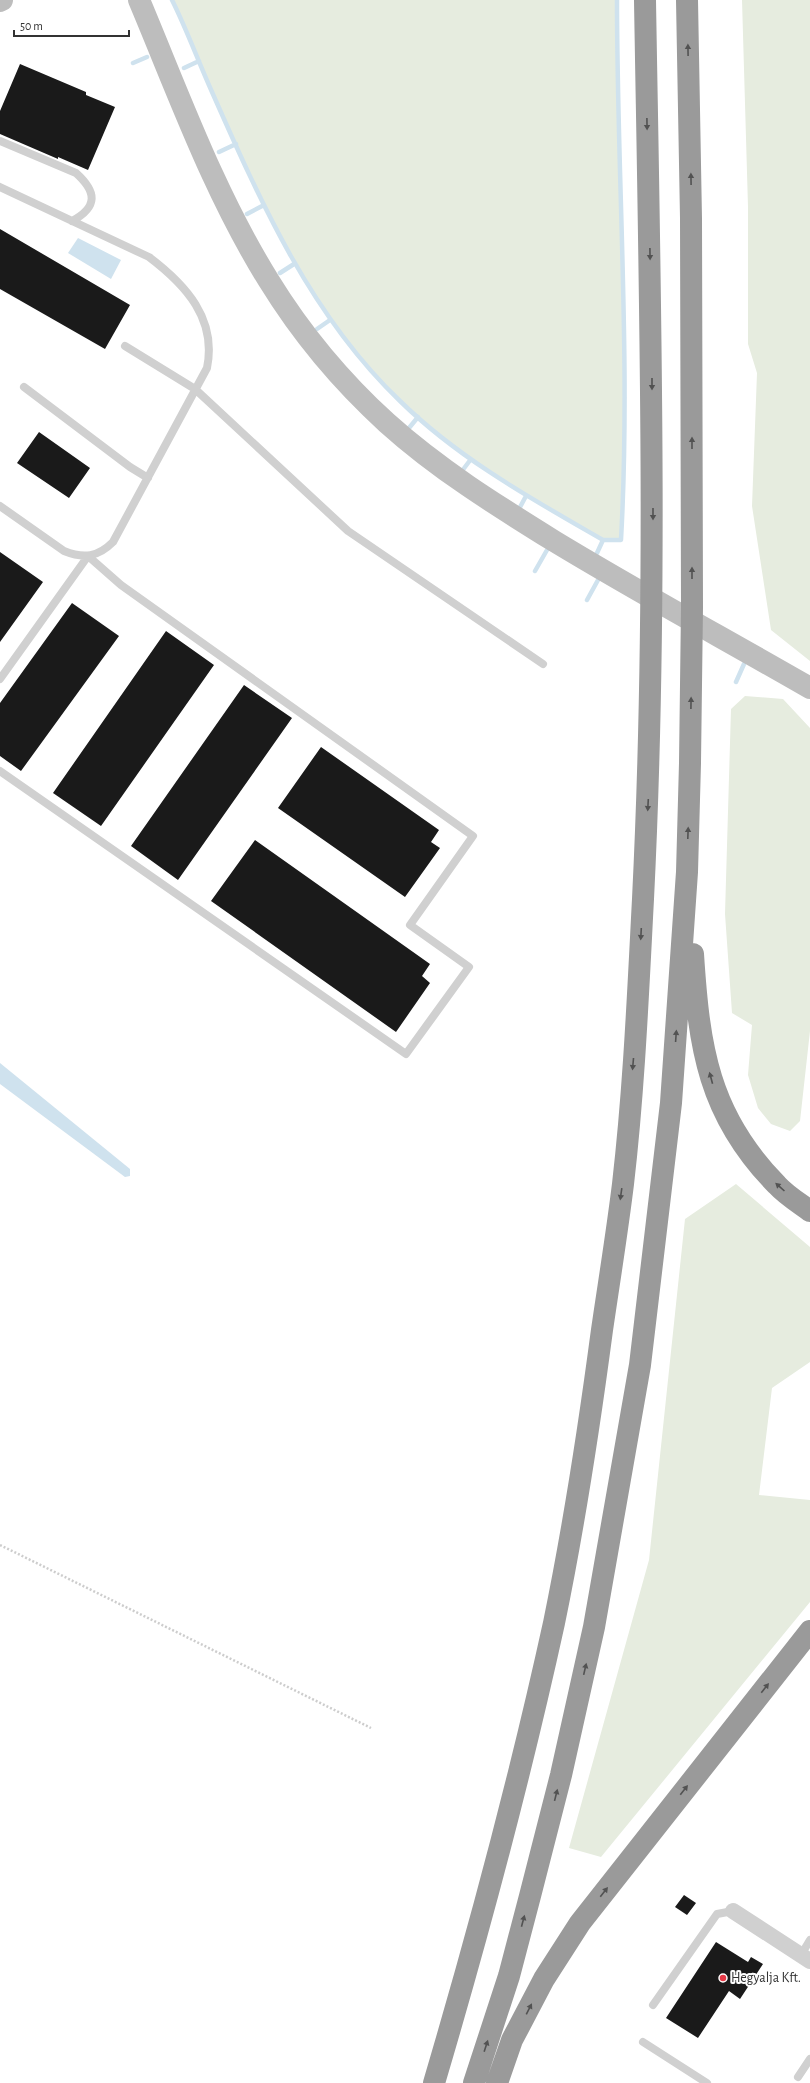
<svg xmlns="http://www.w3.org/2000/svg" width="810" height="2083" font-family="'Alegreya Sans',sans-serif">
	<rect width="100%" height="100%" fill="#fff"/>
	<path fill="#e6ecdf" d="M172 0H617C617 180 631 360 621 540H603C532 499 459 459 400 401 311 316 261 203 212 92 198 61 187 30 172 0Z
		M742 0H810V661L771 630 752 506 757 373 748 344V207Z
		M745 696 783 699 810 728V1031L800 1121 790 1131 771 1124 758 1108 748 1075 752 1025 732 1013 725 914 731 709Z
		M736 1184 810 1247V1362L772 1388 759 1495 810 1500V1602L601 1857 569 1848 649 1560 685 1219Z"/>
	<path fill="#cfe2ee" d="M78 238 121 260 111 279 68 253Z
		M0 1063 130 1169V1176L125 1177 0 1084Z"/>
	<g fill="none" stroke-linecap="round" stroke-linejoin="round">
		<path stroke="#cfe2ee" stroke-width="4.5" d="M172 0C187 30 198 61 212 92 261 203 311 316 400 401 459 459 532 499 603 540H621C631 360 617 180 617 0
			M133 63 147 57
			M184 68 199 61
			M219 152 236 144
			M247 214 264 205
			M280 273 294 264
			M317 329 330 320
			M409 428 418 417
			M462 471 471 459
			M519 509 526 496
			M597 553 603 540
			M535 571 547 550
			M587 600 598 580
			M736 682 744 664"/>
	</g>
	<path fill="#1a1a1a" d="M20 64 86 92V95L115 107 88 170 58 157V159L0 134V111Z
		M0 229 130 305 105 349 0 289Z
		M39 432 90 468 69 498 17 463Z
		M0 552 43 582 0 642Z
		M72 603 119 636 21 771 0 756V703Z
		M166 631 214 665 101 826 53 793Z
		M244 685 292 718 178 880 131 846Z
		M321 747 439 830 431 842 440 848 405 897 278 808Z
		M255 840 430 964 422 976 430 983 396 1032 211 901Z
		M684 1895 696 1903 687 1915 675 1907Z
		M716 1942 748 1962 751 1957 763 1964 740 1999 729 1991 698 2038 666 2018Z"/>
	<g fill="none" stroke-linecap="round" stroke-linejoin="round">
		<path stroke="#cdcdcd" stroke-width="2.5" stroke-dasharray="2 2" stroke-linecap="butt" d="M0 1545 371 1728"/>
		<path stroke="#d0d0d0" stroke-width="8" d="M0 141 76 173C97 192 98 207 72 221
			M0 187 149 257C186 285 217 319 207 368L113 542C98 557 84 559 64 551L0 506
			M125 346 195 389 348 531 543 664
			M24 387 130 467 148 478
			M0 679 88 556 121 585 473 836 410 925 469 967 406 1054 0 771
			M801 1955 810 1940
			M653 2005 717 1914 733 1911
			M643 2042 707 2083
			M798 2077 810 2059"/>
		<path stroke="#d0d0d0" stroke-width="16" d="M733 1911 810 1961"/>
		<path stroke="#bdbdbd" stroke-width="22" d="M139 0C179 95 214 193 269 281 301 333 342 382 387 423 438 469 496 505 554 541 638 592 725 639 810 688
			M0 1 2 0"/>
		<path stroke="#9a9a9a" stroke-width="22" d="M693 954C699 1047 708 1115 777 1185 786 1195 799 1203 810 1211
			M434 2083C479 1931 520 1778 554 1623 574 1526 589 1428 602 1330 609 1282 617 1233 623 1184 634 1089 638 994 643 899 658 599 650 300 645 0
			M474 2083 509 1976 530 1896 561 1775 594 1627 640 1365 671 1103 687 872 690 763 692 607 691 218 687 0
			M497 2083 512 2040 544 1979 580 1923 810 1631"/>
	</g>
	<defs><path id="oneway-solid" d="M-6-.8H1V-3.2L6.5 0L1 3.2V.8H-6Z"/></defs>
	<g fill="#525252">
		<use href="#oneway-solid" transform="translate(688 50) rotate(-91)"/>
		<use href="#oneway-solid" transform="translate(647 124) rotate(89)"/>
		<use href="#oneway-solid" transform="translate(691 179) rotate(-91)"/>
		<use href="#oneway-solid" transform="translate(650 254) rotate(89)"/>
		<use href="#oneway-solid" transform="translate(652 384) rotate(90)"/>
		<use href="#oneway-solid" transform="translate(692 443) rotate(-90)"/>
		<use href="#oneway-solid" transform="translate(653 514) rotate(90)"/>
		<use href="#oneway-solid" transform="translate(692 573) rotate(-90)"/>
		<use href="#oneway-solid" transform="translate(691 703) rotate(-89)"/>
		<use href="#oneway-solid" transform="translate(648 805) rotate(93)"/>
		<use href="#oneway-solid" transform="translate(688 833) rotate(-88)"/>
		<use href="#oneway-solid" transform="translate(641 934) rotate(93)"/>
		<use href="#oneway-solid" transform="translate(676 1036) rotate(-86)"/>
		<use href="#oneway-solid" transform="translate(633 1064) rotate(95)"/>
		<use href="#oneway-solid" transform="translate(711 1078) rotate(-105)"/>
		<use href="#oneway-solid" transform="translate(780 1187) rotate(-138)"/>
		<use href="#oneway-solid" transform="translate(621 1194) rotate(98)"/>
		<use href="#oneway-solid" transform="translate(585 1669) rotate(-77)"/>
		<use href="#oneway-solid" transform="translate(765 1688) rotate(-52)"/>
		<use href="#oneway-solid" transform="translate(684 1790) rotate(-52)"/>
		<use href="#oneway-solid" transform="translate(556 1795) rotate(-76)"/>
		<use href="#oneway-solid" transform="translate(604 1892) rotate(-52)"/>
		<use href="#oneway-solid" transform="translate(523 1921) rotate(-75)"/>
		<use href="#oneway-solid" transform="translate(529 2009) rotate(-63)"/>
		<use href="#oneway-solid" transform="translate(486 2046) rotate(-72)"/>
	</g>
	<circle fill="#e63946" stroke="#fff" stroke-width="1.5" cx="723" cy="1978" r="4"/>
	<g text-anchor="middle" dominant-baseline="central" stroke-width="4" stroke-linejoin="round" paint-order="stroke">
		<g font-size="14" fill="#333" stroke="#fff" text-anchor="start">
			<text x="731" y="1978">Hegyalja Kft.</text>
		</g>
	</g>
	<path d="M14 30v6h115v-6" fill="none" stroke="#333333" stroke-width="2"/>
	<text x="20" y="30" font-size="12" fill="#333333" stroke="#ffffff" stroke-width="3" paint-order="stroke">50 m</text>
</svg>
